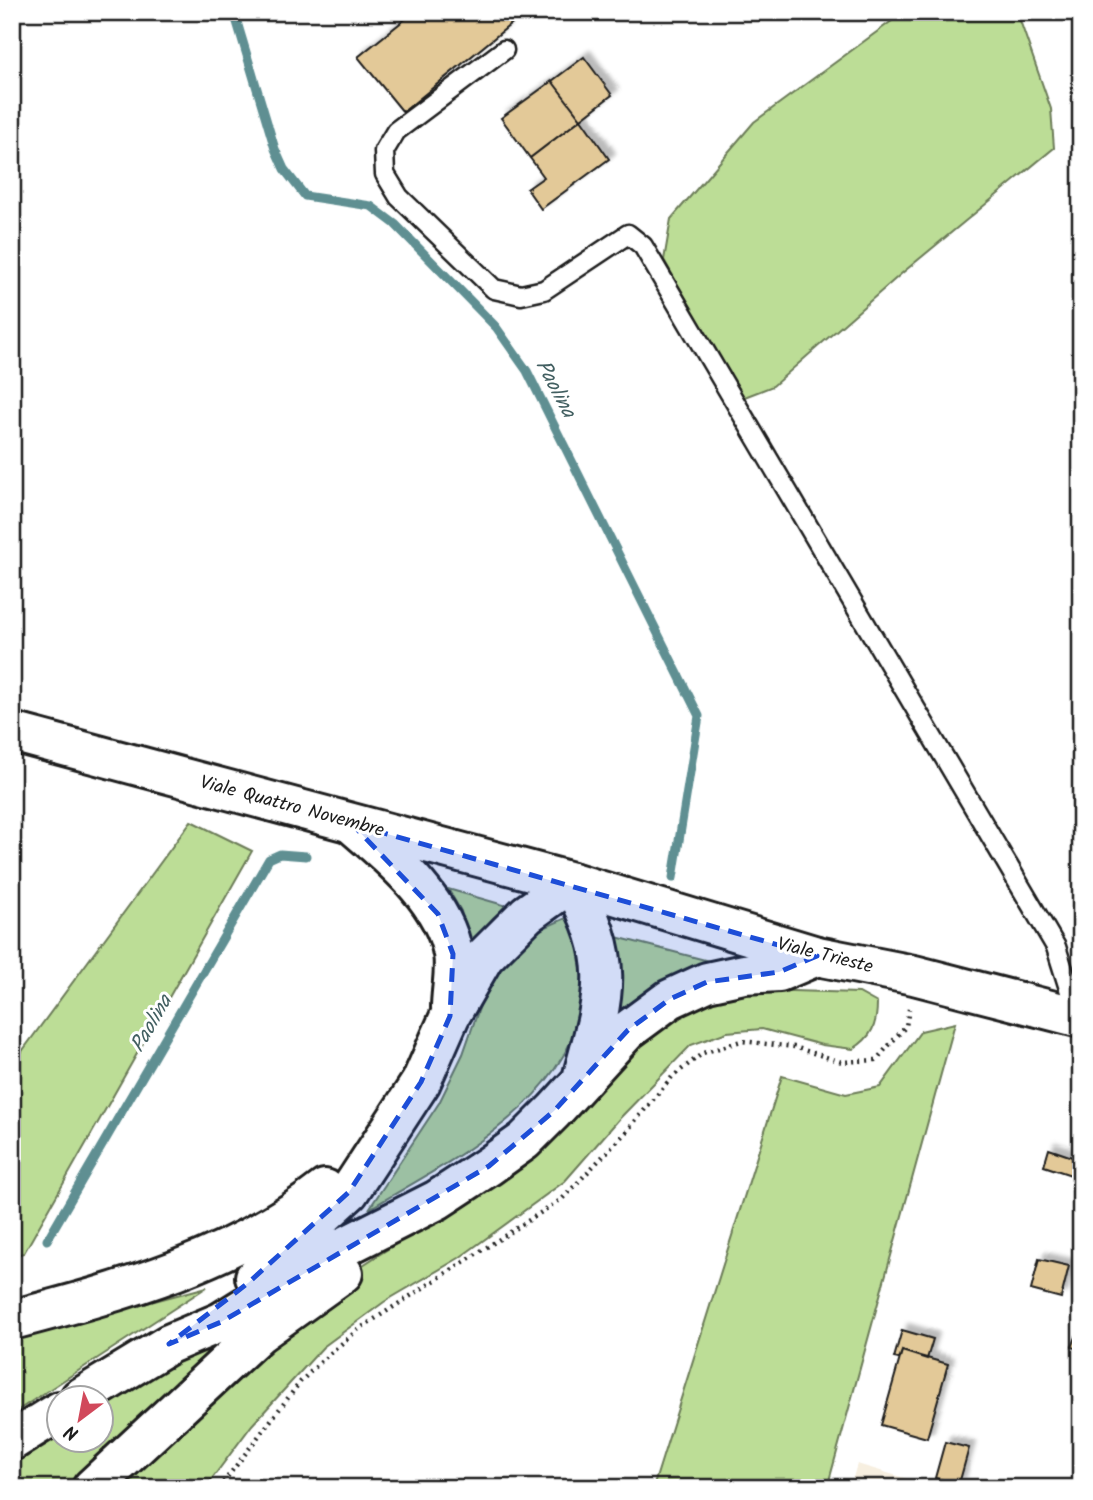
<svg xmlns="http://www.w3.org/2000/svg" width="1093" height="1500" font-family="Kalam,sans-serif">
	<defs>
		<filter id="shadow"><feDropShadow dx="6" dy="-6" stdDeviation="2" flood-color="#0004"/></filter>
	</defs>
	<rect width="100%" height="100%" fill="#fff"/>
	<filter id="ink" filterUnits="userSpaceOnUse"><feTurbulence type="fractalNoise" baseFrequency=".0143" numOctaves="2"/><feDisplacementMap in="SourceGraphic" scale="14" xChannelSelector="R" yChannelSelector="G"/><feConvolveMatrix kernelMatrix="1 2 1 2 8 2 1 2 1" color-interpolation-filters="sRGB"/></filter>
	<g filter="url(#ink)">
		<path fill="#f7efe0" d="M857 1464 938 1488H850Z"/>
		<path fill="#bcdd96" stroke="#6c7c59" stroke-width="2" d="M904 12H1017L1051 109 1054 148 901 274 773 386 742 398 664 260 671 219 754 122Z
			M191 821 252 851 24 1253 12 1256V1065Z
			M448 889 507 906 493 918 468 948 461 911Z
			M566 918C576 936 588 957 591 978 592 988 584 1004 581 1014 554 1111 450 1161 369 1209L439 1103 463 1054 490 977 537 931Z
			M616 937 709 961 658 982 617 1014Z
			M759 990 859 993 877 1003C877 1025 872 1037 853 1049L822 1045 762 1029 727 1032 691 1045 620 1118 565 1181 459 1258 384 1302 323 1347 252 1425 205 1488H111L308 1300 427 1224 652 1023 721 995Z
			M955 1023 827 1488H653L782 1076 846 1094 880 1087 921 1031Z
			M207 1287 12 1414V1339Z
			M235 1325 242 1332 76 1488H12V1462L59 1434 60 1440H102V1408Z"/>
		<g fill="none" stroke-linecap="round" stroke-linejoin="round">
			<path stroke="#5e8f92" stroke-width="9" d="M234 12 275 149 284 169 305 196 371 206 395 224 496 327 527 371 699 716 673 878
				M47 1240 269 859 280 854 306 856"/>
		</g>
		<path fill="#e3c998" stroke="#1c1c1c" stroke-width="2" filter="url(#shadow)" d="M414 12H510L516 20 403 112 358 57Z
			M584 57 612 95 581 119 552 81Z
			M552 81 581 119 530 158 501 118Z
			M581 119 609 159 541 209 527 189 544 177 530 158Z
			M1049 1149 1081 1160 1077 1177 1044 1166Z
			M1039 1259 1069 1266 1061 1298 1031 1290Z
			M902 1330 933 1339 927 1359 902 1351 899 1359 894 1358Z
			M1078 1332 1081 1333V1350L1072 1347Z
			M902 1351 948 1364 927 1438 881 1425Z
			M945 1442 969 1448 959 1484 935 1478Z"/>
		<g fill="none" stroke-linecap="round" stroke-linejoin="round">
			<defs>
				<path id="lane" d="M504 50 396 131 384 151 385 174 399 197 494 289 521 295 544 290 628 234 643 246 1056 947 1078 1017"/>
				<path id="secondary" d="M12 732 572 882 817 956 914 975 1081 1018"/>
				<path id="highway" d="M352 824C390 857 444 900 453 954 456 970 451 991 451 1008
					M255 1277 349 1192 421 1082 450 1016 484 957 527 914 572 882C615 962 606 991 583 1075
					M12 1320C123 1291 233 1261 325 1189
					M80 1398 169 1344 221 1322 328 1255 437 1200 489 1166 524 1141 554 1111 628 1030 670 999 707 982 744 974 779 972 817 956
					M12 1441 60 1411
					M92 1488 258 1334 343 1273"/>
			</defs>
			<use href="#lane" stroke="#1c1c1c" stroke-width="23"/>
			<use href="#secondary" stroke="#1c1c1c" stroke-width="44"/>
			<use href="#highway" stroke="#1c1c1c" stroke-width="44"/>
			<path stroke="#1c1c1c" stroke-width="4.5" stroke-dasharray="2 5" stroke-linecap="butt" d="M219 1488 301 1381 327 1356 359 1329 562 1199 627 1131 672 1077 703 1053 741 1041 794 1047 842 1062 876 1060 906 1026 909 1009"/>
			<use href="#lane" stroke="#fff" stroke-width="18"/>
			<use href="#secondary" stroke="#fff" stroke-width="38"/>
			<use href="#highway" stroke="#fff" stroke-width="38"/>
		</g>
	</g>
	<path fill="#1d4ed8" fill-opacity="0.2" stroke="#1d4ed8" stroke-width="5" stroke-dasharray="14 9" stroke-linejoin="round" d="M352 824 817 956 779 972 707 982 670 999 628 1030 554 1111 489 1166 221 1322 169 1344 248 1283 349 1192 421 1082 450 1016 453 954 438 914Z"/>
	<g text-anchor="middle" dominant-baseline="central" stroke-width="6" stroke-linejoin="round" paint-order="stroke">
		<g font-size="19" fill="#1c1c1c" stroke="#fff">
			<text transform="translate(292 807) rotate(15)">Viale Quattro Novembre</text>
			<text transform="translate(825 956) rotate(14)">Viale Trieste</text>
		</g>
		<g font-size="21" font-style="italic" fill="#425f61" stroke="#fff">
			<text transform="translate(555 389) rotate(62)">Paolina</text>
			<text transform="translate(152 1024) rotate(-60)">Paolina</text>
		</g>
	</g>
	<rect width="1093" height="1500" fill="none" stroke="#fff" stroke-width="42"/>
	<rect x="21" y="21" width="1051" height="1458" fill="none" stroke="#1c1c1c" stroke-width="2.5" filter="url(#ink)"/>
	<g transform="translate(80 1419) rotate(212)"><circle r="33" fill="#ffffff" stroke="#a4a4a4" stroke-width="2"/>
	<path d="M0-5L12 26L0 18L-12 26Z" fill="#d1495b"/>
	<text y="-10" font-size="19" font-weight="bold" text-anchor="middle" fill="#1c1c1c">N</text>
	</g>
</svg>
